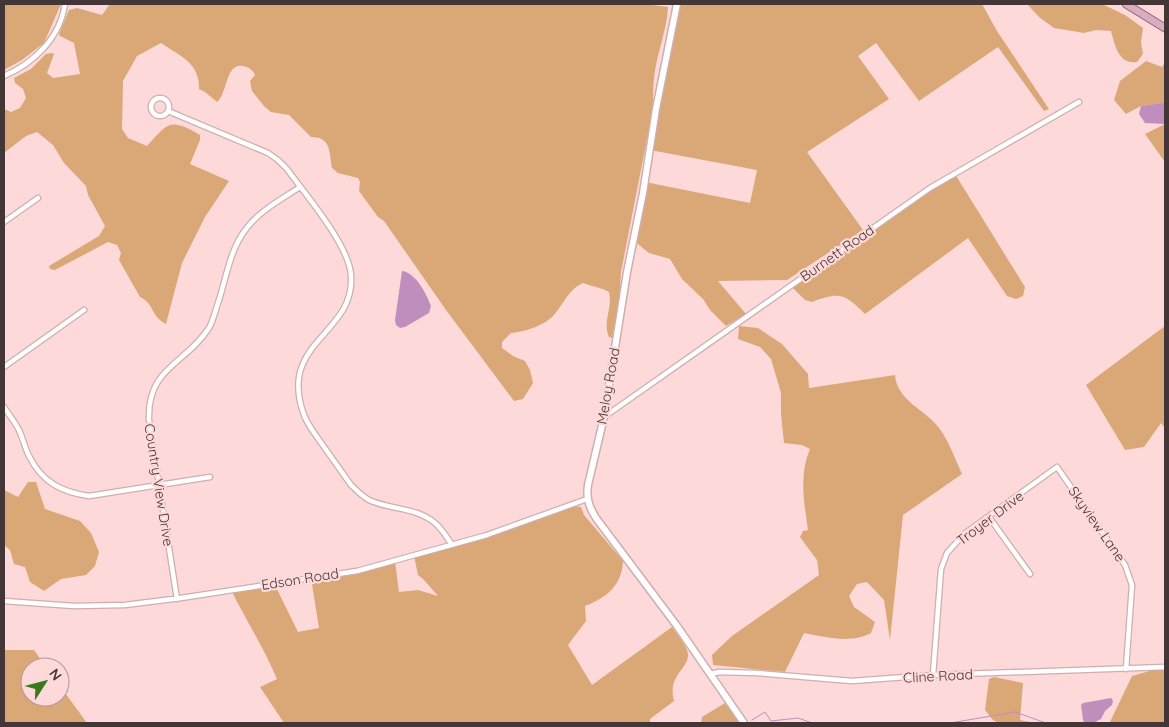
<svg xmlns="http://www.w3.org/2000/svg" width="1169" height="727" font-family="Quicksand,sans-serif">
	<rect width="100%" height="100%" fill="#fdd9d9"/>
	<path fill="#daa877" d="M4 4H61L44 43 22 60 4 70Z
		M110 4H645L668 7C667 27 660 45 656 65 653 80 653 94 653 108L621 272 619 304 612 338 609 337C602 321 613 309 609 292 600 287 593 287 583 283 569 289 564 303 554 315 545 325 525 332 511 333L502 342V348L513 356 525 361 530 370 533 383 523 399 514 401 446 310 384 221 378 217 359 191 360 182 358 178 338 173 332 168C329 153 332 137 311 137L289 115 271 112 264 106 252 91 250 81 255 75C253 70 249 67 243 66 225 63 228 93 217 102L205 92 199 89C200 63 180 56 161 43L137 56 123 81 122 129 128 138 147 146C169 122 170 118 200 135V140L190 164 229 181 205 217 182 263 166 324C149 315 156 305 140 297L119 260 121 253 117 245 108 242 55 270 50 269 49 266 99 236 105 226 88 195 86 186 64 163 53 145 37 132 26 136 4 153V109L11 112 20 108 26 98 23 89 15 83 14 78 31 69 46 54 53 53 54 54 47 73 53 78 80 74 74 43 60 36 59 34 69 10 77 8 102 15Z
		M676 4H982L997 31 1049 109 1044 111 998 47 919 101 876 43 858 56 889 99 807 152 863 230 787 280 718 281 746 314 726 326 710 310 703 299 682 279 670 259 649 253 633 240 645 182 750 203 757 170 650 150Z
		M1027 4H1102L1125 15 1143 28 1141 42 1143 54 1137 62C1119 65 1115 46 1111 31L1096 30 1084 33 1054 28 1039 17Z
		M1146 61 1162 67 1165 62V101L1162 103 1141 106 1126 114 1114 100 1120 81Z
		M1165 124V162L1145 134Z
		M955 174 1025 287 1023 296 1016 299 1007 296 968 238 865 314C844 293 839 292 812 302L805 300 793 288V284Z
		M739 326 758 328 782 344 808 374 809 388 895 375C897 401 925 409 939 428 949 441 955 459 962 474L903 515 890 640 884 600 867 582 857 584 849 596 854 607 875 622 871 633C852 644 825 637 804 633L785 672 713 665 712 655 732 636 819 575 817 560 800 537 803 531 808 530C804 502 799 475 810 449L802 445 784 443 781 414V393L771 359 760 347 738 339Z
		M1165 326V428L1161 423 1144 447 1125 450 1086 385Z
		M28 482H36L45 509 80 521 91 533 99 552 95 566 86 575 61 579 44 591 30 582 25 567 14 564 10 550 4 545V490L18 497Z
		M573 506 581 507 584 515 623 561C622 586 606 598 585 606L586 621 568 645 592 685 672 627C677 634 687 646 688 654 689 669 667 675 674 701L650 719V723H284L260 687 277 679C264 648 246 620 231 590L274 583 298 632 319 628 311 578 357 571 395 561 399 592 418 590 438 596 424 580 418 575 414 556 521 525Z
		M4 650H34L46 667H30V697H60V686L87 723H4Z
		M1164 667 1165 723H1108L1110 722 1132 676Z
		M994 677 1023 683 1020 720 1034 723H999L993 720 985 710 989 679Z
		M725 703 739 723H701L702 717Z"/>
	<path fill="#bf8ebd" d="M1165 101V124L1145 123 1139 114 1141 106 1162 103Z
		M402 271C416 273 426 293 431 306L429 313 405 327 400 328 396 325 395 320Z
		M1111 698 1113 701 1112 705 1105 711 1101 719 1093 723H1085L1083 720 1081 705 1083 703Z"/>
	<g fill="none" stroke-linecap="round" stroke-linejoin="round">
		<path stroke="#bf8ebd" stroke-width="1" d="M752 720 765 712 771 721 798 718 812 723
			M950 723 1015 712 1046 723
			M1164 723H1165"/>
		<defs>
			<path id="street" d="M4 76C34 63 60 38 65 4
				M151 107a9 9 0 1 1 18 0a9 9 0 1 1-18 0Z
				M168 111 268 153 278 160 287 169C305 194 350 246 351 276 355 335 277 341 304 415 308 426 316 435 322 444 332 458 341 471 351 485 356 490 362 496 369 500 391 510 416 507 435 523 442 529 447 537 452 545
				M4 222 38 198
				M4 367 84 310
				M4 407C9 415 15 422 19 430 23 439 25 448 29 456 42 482 61 492 89 496L210 477
				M604 417 930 188 1079 102
				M989 517 1030 574
				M177 599 149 420C147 367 185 365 209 328 213 321 215 312 218 303 226 279 230 249 246 229 259 211 282 199 300 187
				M4 601 74 606 125 605 181 598 357 571 487 535 587 499
				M711 674 719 672 757 673 852 681 933 675 1165 667
				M933 675 941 569 947 553 964 534 1057 467 1125 565 1132 585 1126 669"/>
			<path id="secondary" d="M677 4 656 109 643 193 627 272 604 417 588 485C586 498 589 507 596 518L677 626 744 723"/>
			<path id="primary" d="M1126 4 1165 28"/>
		</defs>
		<use href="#street" stroke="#d0adae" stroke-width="7"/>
		<use href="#secondary" stroke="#d0adae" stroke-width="9"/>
		<use href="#primary" stroke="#955e74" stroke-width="9"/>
		<use href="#street" stroke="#fff" stroke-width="4.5"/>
		<use href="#secondary" stroke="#fff" stroke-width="6"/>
		<use href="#primary" stroke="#d9acc0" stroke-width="7"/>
	</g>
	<g text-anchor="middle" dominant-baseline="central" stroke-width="4.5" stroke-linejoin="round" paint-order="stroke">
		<g font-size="14" fill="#443536" stroke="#fdd9d9">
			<text transform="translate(837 253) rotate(-35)">Burnett Road</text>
			<text transform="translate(608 386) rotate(-80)">Meloy Road</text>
			<text transform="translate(159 485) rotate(81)">Country View Drive</text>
			<text transform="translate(990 518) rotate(-37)">Troyer Drive</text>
			<text transform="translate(1097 524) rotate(55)">Skyview Lane</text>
			<text transform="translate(300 579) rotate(-9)">Edson Road</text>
			<text transform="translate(938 676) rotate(-3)">Cline Road</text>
		</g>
	</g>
	<rect width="1169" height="727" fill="none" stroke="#443536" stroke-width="10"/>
	<g transform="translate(45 682) rotate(54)"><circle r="24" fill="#fdd9d9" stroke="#b39798"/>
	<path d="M0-4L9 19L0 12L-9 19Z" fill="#397b1c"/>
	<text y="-8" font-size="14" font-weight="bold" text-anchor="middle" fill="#443536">N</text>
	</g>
</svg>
